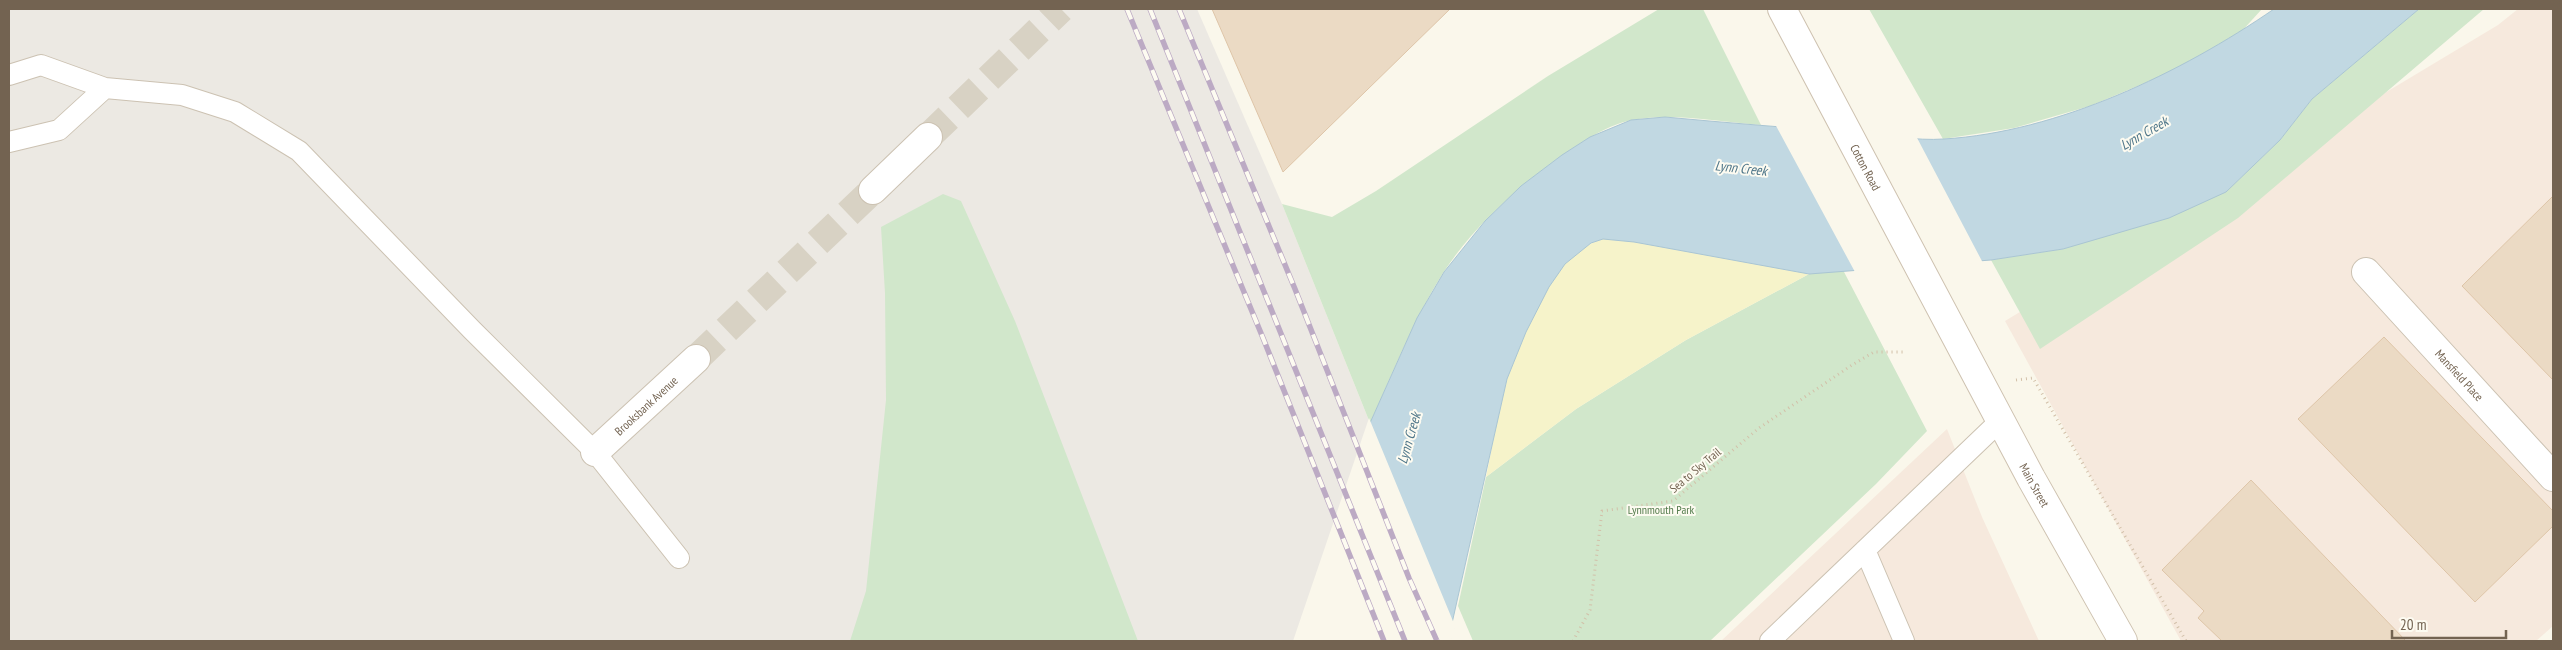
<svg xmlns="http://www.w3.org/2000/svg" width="2562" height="650" font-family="'PT Sans Narrow',sans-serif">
	<rect width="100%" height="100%" fill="#faf7eb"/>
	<path fill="#f6e9dd" d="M2518 9H2553V626L2536 641H2181L2005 321 2498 25Z
		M1947 429 1982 517 2039 641H1721Z"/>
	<path fill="#ece9e3" d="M9 9H1197L1282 204 1370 423 1295 641H9Z"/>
	<path fill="#d1e7cb" d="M1659 9H1703L1761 125C1719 122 1673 112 1632 120 1603 126 1576 146 1552 163 1511 193 1471 230 1443 273 1413 320 1393 373 1370 423L1282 204 1332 217 1376 191 1548 76Z
		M1869 9H2262L2241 32 2171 72 2090 106 2014 128 1943 139Z
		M2419 9H2484L2238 218 2040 349 1991 260 2063 249 2226 192 2280 140 2312 99Z
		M943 194 961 201 1015 321 1138 641H850L866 591 886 400 885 293 881 227Z
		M1843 270 1927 431 1876 484 1710 641H1473L1458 606 1486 477 1576 409 1686 340 1809 274Z"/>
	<path fill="#f6f3ca" d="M1603 239 1634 242 1809 274 1686 340 1576 409 1486 477C1493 445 1497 411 1507 380 1516 348 1544 288 1565 264 1576 252 1589 243 1603 239Z"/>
	<path fill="#c1d8e2" stroke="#a9c5d3" d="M2274 9H2419L2312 99 2280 140 2226 192 2169 218 2063 249 1991 260 1809 274 1634 242 1603 239 1591 243 1565 264 1549 287 1526 332 1507 379 1448 641H1295L1370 423 1417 318 1444 272 1485 221 1521 186 1562 155 1590 137 1631 120 1665 117C1729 123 1793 128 1857 133 1885 135 1916 141 1944 139 2058 132 2181 73 2274 9Z"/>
	<path fill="#faf7eb" d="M1775 124 1915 134 1983 263 1855 272Z
		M1369 418 1455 626 1451 641H1293Z"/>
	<path fill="#ebdac4" stroke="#dec5a8" d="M1212 9H1450L1283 172Z
		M2553 196V380L2462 286Z
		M2384 337 2553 511V526L2475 602 2298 419Z
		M2251 480 2406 641H2222L2198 618 2204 611 2162 570Z"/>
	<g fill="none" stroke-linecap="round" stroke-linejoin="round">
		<path stroke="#d8d2c4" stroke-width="28" stroke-dasharray="28 14" stroke-linecap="butt" d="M928 137 1061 9
			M696 359 873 190"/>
		<defs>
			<path id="lane" d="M9 75 41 65 105 88 182 95 235 112 299 151 472 330 595 452 679 558
				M9 142 59 130 105 88
				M1865 550 1904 641
				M1770 641 2001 420"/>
			<g id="street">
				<path d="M873 190 928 137"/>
				<path id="s1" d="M2366 272 2553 477"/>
				<path id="s2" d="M595 452 696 359"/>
			</g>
			<g id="secondary">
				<path id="s3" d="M1782 9 2031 478 2123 641"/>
			</g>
		</defs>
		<use href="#lane" stroke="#ccc2b2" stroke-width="22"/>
		<use href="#street" stroke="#ccc2b2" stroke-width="30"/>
		<use href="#secondary" stroke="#cec2b0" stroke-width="30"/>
		<path stroke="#d2c0a9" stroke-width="3" stroke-dasharray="1 4" stroke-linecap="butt" d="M2016 380 2033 378 2186 641
			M1573 641 1590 610 1602 511 1673 501 1759 428 1852 365 1874 352H1903"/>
		<use href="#lane" stroke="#fff" stroke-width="20"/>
		<use href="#street" stroke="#fff" stroke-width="28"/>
		<use href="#secondary" stroke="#fff" stroke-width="28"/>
		<defs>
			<path id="rail" d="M1127 9 1263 338 1384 641
				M1150 9 1405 641
				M1179 9 1295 289 1409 578 1437 641"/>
		</defs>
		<use href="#rail" stroke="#bcaac4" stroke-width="5.5"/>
		<use href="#rail" stroke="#fdfbf1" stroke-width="4" stroke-dasharray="11" stroke-linecap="butt"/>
	</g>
	<g text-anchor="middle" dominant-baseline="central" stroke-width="4" stroke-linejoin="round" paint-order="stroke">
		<g font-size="12" fill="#736351" stroke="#fdfbf1">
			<text stroke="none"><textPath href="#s3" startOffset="179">Cotton Road</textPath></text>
			<text stroke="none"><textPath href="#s1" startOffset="139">Mansfield Place</textPath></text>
			<text stroke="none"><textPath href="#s2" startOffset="69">Brooksbank Avenue</textPath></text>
			<text transform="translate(1695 470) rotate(-40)">Sea to Sky Trail</text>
			<text stroke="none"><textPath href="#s3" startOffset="539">Main Street</textPath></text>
		</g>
		<g font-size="12" fill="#547c4d" stroke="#fdfbf1">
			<text x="1661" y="509">Lynnmouth Park</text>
		</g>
		<g font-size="14" font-style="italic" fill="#50778a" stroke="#fdfbf1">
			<text transform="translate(2144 133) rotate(-30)">Lynn Creek</text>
			<text transform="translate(1741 168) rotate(6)">Lynn Creek</text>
			<text transform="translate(1409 438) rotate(-74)">Lynn Creek</text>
		</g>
	</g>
	<rect width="2562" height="650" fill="none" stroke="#736351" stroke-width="20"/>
	<path d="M2392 630v8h114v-8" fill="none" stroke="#736351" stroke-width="2.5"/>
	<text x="2400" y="630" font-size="15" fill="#736351" stroke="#fdfbf1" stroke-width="4" paint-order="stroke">20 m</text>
</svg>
